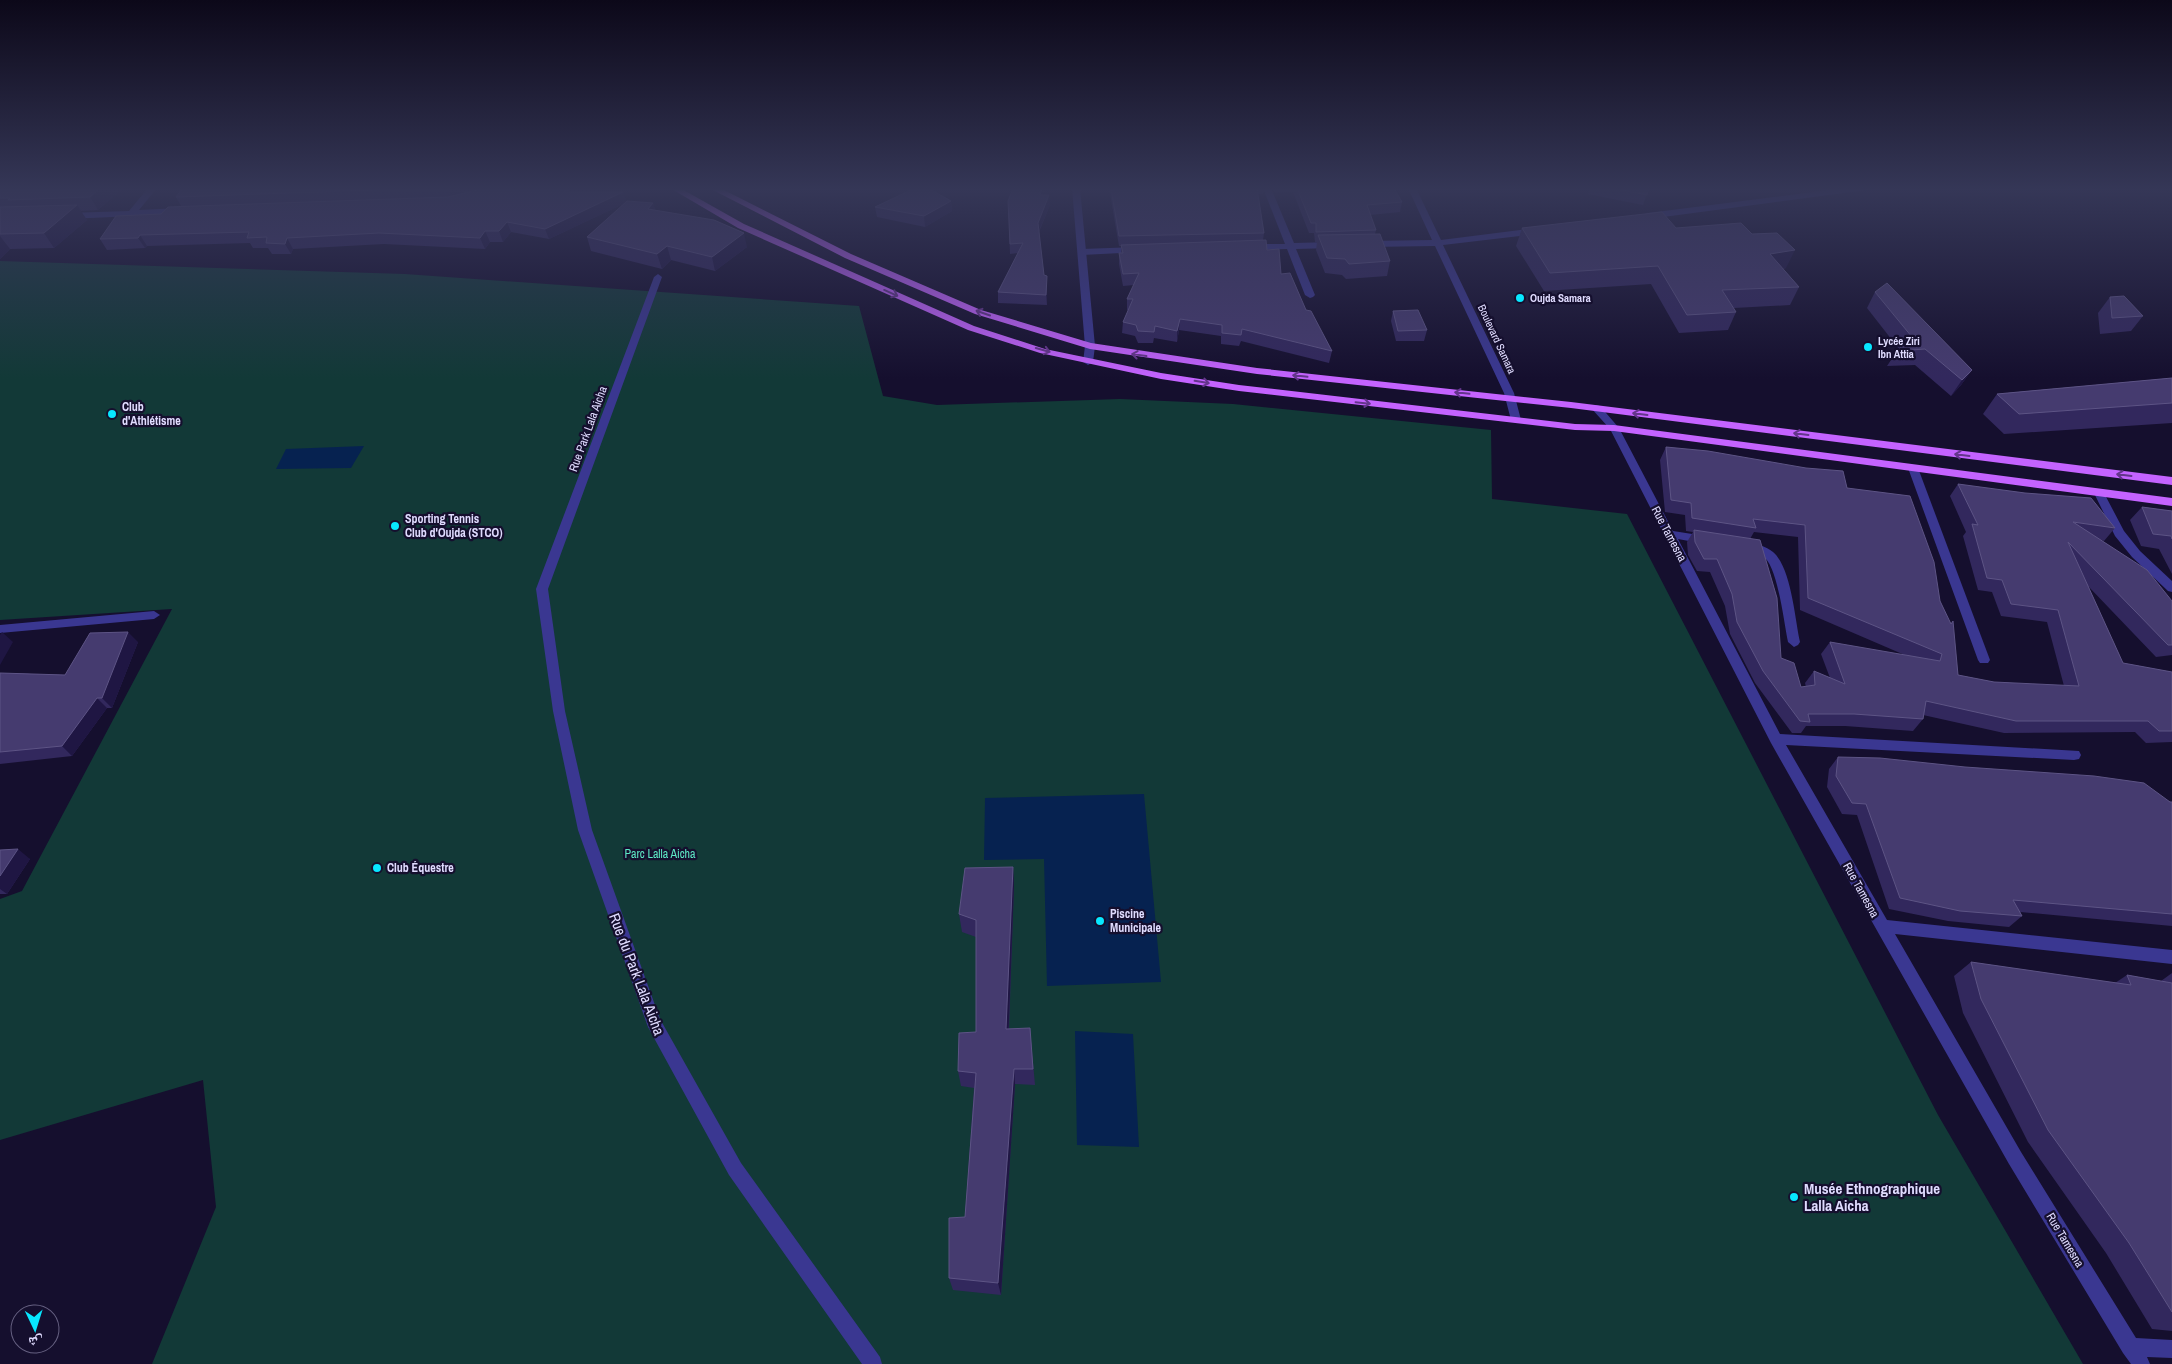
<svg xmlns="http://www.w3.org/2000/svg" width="2172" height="1364" font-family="'Archivo Narrow','Noto Naskh Arabic',sans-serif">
	<rect width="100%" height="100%" fill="#150f2e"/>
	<path fill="#123937" d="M0 261 405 274 859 306 883 396 937 405 1120 399 1233 404 1491 430 1492 499 1627 514 1938 1115 2083 1364H152L216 1207 203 1080 0 1140V899L22 891 172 609 0 620Z"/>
	<path fill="#062250" d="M364 446 351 468 276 469 286 449Z
		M1144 794 1161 982 1047 986 1044 859 984 860 985 798Z
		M1075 1031 1133 1034 1139 1147 1077 1145Z"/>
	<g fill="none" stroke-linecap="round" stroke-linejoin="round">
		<path fill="#3a3791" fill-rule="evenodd" d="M658 274 662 277 548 589 565 711 592 830 660 1019 741 1163 880 1357 882 1364H862L729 1175 648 1027 578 830 553 711 536 589 654 277Z"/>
		<path fill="#3a3791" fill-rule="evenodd" d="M148 188H157L139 210 180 208 184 211 180 214 67 219 63 216 67 213 129 211Z
			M1263 188H1271L1294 243 1332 242 1336 245 1332 248 1296 249 1315 295 1313 297 1310 298 1305 295 1287 249 1250 250 1246 247 1250 244H1285Z
			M1408 188H1416L1441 240 1536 228 1540 231 1536 234 1443 245 1514 393 1521 420 1520 422 1516 423 1511 420 1504 393 1435 246 1367 247 1363 244 1367 241 1432 240Z
			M1845 188H1870L1866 190 1648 219 1644 216 1648 213Z
			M1137 247 1140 248V252L1082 255 1078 252 1082 249Z
			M1596 405 1600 406 1619 428 1673 531 1705 536 1711 540 1705 544 1678 539 1780 734 2079 751 2081 755 2079 759 2074 760 1786 745 1887 920 2172 950V964L1895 934 2021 1152 2136 1338 2172 1340V1358L2147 1357 2150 1364H2131L2123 1353 2009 1164 1771 743 1610 429 1591 408Z
			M1913 465 1918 468 1990 660 1988 663H1980L1978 660 1908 468Z
			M2099 489 2104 493 2124 531 2140 551 2172 581V592L2168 591 2132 557 2115 536 2094 493Z
			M1747 542C1756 544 1766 546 1773 552 1791 567 1795 619 1800 642L1798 645 1794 647 1788 642C1784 623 1778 570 1765 558 1759 552 1751 551 1743 549L1741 546Z
			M154 611 160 615 154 619 0 633V625Z"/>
		<path fill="#3a3791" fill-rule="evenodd" d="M1072 188H1080L1095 346 1093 362 1088 365 1083 362 1085 346Z"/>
		<path fill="#c463ff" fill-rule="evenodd" d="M670 188H680L744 224 974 326 1045 349 1161 373 1239 385 1575 424 1614 425 2172 498V506L1614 431 1575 430 1239 391 1161 379 1040 353 968 330 738 228Z
			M709 188H720L851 254 981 310 1091 343 1257 368 1571 402 2172 477V485L1571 408 1257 374 1090 349 975 314 845 258Z"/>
	</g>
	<path fill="#32285d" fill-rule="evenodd" d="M0 188H123L98 210 80 211 87 220 54 248 10 249 0 259Z
		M183 188H604L595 192H623L626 202 653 203 655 210 747 247 715 271 671 260 662 269 591 251 587 237 625 203 549 239 511 232 503 242H490L485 249 384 244 293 249 291 254H272L268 248H253L250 243 147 246 145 248 107 250 100 239 181 206 176 197Z
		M1109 188H1264L1263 194H1258L1264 233 1263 240 1267 250 1281 274 1306 310 1332 351 1329 363 1241 341 1239 346 1221 344V336L1179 330 1177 342 1154 338 1153 343H1138L1135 336 1122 333 1123 322 1128 310H1127V299L1134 285 1123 286 1119 264V253H1121V246H1119Z
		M1273 188H1394L1402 202 1400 212 1370 215 1376 230 1375 234 1390 261 1387 276 1346 279 1342 275 1325 273 1316 250 1317 242H1315L1314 233H1309L1293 192 1275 193Z
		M1590 188H1649L1643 205 1588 194Z
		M1044 190 1043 195 1050 205 1039 232 1044 275 1047 286V305L998 303V292L1018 253 1010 254 1008 201Z
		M951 201 952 211 925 227 877 217 875 207Z
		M1522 228H1676L1786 268 1783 269 1799 287 1790 305 1734 308 1736 312 1728 330 1679 333 1651 284 1544 291 1516 246Z
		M1875 292 1972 370 1961 385 1951 396 1915 365 1887 366 1897 351 1899 349 1867 308Z
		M2110 297 2143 316 2131 331 2100 334 2098 313Z
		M1393 311 1427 330 1424 341H1396L1391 321Z
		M2172 378V423L2004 434 1983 414 1997 394Z
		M1666 447 1847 488 1940 601 1958 675 1994 682 2064 686 2047 622 2001 616 1992 592 1978 590 1963 536 1966 532 1950 496 1958 484 2115 528 2104 541 2101 540 2172 601V655L2156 657 2088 586 2123 663 2172 672V742L2146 743 2135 732 2004 733 1923 715V719L1913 731 1845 726H1806L1801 733H1792L1755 683 1730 634 1725 606 1710 572 1697 571 1688 555 1687 542 1693 532 1686 531 1685 515 1665 512 1660 460ZM1754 532 1798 537 1800 610 1907 656 1830 642 1821 654 1830 678 1814 671 1805 683 1806 687H1801L1781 658 1750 539Z
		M2142 507 2172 511V574L2159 549 2141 546 2130 520Z
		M138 642 112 708H107L72 756 0 764V673L65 675Z
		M1838 757 2172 802V926L2020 912 2022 916 2009 927 1948 921 1889 909 1857 815 1842 814 1827 787 1829 769Z
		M0 850 30 859 7 894H0Z
		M1013 867 1014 886 1009 1029 1030 1028 1035 1085 1015 1084 1001 1295 953 1290 949 1278 965 1217 974 1088 961 1086 958 1071 976 1032V937L962 932 959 914Z
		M1971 962 2115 983 2127 975 2161 981 2172 973V1331L2152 1329 2106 1253 2028 1142 1963 1013 1954 976Z"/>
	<path fill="#1f1643" d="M100 188H123L98 210 90 197Z
		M448 188H488L452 198Z
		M573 188H604L568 202 564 192Z
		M1042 188H1044V190L1040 205V195Z
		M623 192 627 202 549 239 545 229Z
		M1049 195 1050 205 1038 233V223Z
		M951 201 952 211 925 227 924 216Z
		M653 203 657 217 648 209Z
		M77 205 87 220 54 248 44 233Z
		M507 222 511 232 503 242 499 231Z
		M485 231 490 242 485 249 480 238Z
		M744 233 747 247 715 271 712 257Z
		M140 235 147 246 145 248 138 238Z
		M0 236 10 249 0 259Z
		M287 238 293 249 291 254 285 244Z
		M667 246 671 260 662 269 657 254Z
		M1795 250 1786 268 1761 272 1770 254Z
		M1047 276V305L1046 295Z
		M1180 319 1179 330 1177 342V331Z
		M1972 370 1961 385 1951 396 1962 380Z
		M2 632 13 642 0 665V635Z
		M128 632 138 642 112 708 102 698Z
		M97 698 107 708 72 756 62 746Z
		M18 849 30 859 7 894 0 889V876Z
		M1013 867 1014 886 1008 1046 1006 1029Z
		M1014 1069 1015 1084 1001 1295 998 1283Z"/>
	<path fill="#453b6f" stroke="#5d5485" d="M0 188H100L90 197 8 200 10 198H0Z
		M183 188H430L176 197Z
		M485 188H573L564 192H623L545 229 507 222 499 231H485L480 238 379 233 287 238 285 244 266 243 267 237 247 238 249 232 140 235 138 238 100 239 116 216 161 214 168 207 448 197Z
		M915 188H928L951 201 924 216 875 207Z
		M1013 188H1042L1040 195H1049L1038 223 1044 275 1047 276 1046 295 998 292 1023 243 1010 244 1008 201Z
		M1111 188H1257L1264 233 1119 236Z
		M1297 188H1394L1402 202 1367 205 1376 230 1316 232V223H1311Z
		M1612 188H1649L1647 195Z
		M627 201 653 203 648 209 714 220 744 233 712 257 667 246 657 254 587 237Z
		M77 205 44 233 0 234V207Z
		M1662 212 1676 228 1741 223 1752 234 1777 233 1795 250 1770 254 1799 287 1722 290 1736 312 1687 315 1658 266 1550 273 1522 228Z
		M1380 234 1390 261 1349 264 1345 259 1327 258 1318 235Z
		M1266 240 1267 250 1279 249 1281 274 1290 273 1306 310 1311 311 1332 351 1242 329 1241 335 1222 333V325L1180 319 1177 331 1155 326 1154 332 1138 331 1136 325 1123 322 1133 299H1127L1139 273 1123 274 1119 253H1123L1121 245Z
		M1887 283 1972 370 1962 380 1925 349 1897 351 1912 337 1875 292Z
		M2124 296 2143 316 2112 318 2110 297Z
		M1418 310 1427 330 1398 331 1393 311Z
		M2172 378V403L2019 414 1997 394Z
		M1666 447 1708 451 1806 468 1843 471 1847 488 1910 496 1934 562 1940 601 1951 624 1953 621 1958 675 1994 682 2079 686 2058 610 2011 604 2002 580 1987 578 1972 524 1978 525 1958 484 2025 493 2091 498 2115 528 2073 522 2147 570 2172 601V645H2168L2068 542 2123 663 2172 672V731H2159L2148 721H2016L1926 701 1923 719 1854 714H1808L1810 722 1800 721 1763 671 1737 622 1732 594 1717 559H1704L1695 542 1694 530 1760 540 1777 598 1781 658 1794 663 1801 687 1815 685 1814 671 1845 684 1830 642 1940 661 1942 654 1808 598 1805 525 1753 519 1756 528 1692 518 1691 503 1671 500Z
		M2142 507 2172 511V539L2171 536 2153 534Z
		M128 632 102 698H97L62 746 0 752V673L65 675 90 633Z
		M1838 757 1880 758 1965 767 2094 776 2144 783 2170 802H2172V914L2013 900 2022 916 1960 911 1900 898 1866 804 1852 803 1836 776Z
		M18 849 0 876V850Z
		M1013 867 1006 1029 1030 1028 1033 1069H1014L998 1283 949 1278V1218L965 1217 976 1073 958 1071 959 1033 976 1032V920L959 914 965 868Z
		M1971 962 2131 985 2127 975 2172 983V1312L2129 1243 2048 1130 1981 999Z"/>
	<defs><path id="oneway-shaft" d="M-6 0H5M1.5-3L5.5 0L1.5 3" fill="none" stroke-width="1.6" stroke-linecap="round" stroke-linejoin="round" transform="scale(1.25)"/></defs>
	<g stroke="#64358c">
		<use href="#oneway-shaft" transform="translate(891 293) rotate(24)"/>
		<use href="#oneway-shaft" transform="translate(983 313) rotate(-161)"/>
		<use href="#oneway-shaft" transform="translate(1043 350) rotate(16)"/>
		<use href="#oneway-shaft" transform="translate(1139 355) rotate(-172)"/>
		<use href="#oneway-shaft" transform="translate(1300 376) rotate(-174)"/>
		<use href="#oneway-shaft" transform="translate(1202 382) rotate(9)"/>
		<use href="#oneway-shaft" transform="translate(1462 393) rotate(-174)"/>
		<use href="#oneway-shaft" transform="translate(1363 403) rotate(6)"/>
		<use href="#oneway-shaft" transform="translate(1640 414) rotate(-173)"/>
		<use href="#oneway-shaft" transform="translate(1801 434) rotate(-173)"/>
		<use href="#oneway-shaft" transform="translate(1962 455) rotate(-173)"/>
		<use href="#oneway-shaft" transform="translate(2124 475) rotate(-173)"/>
	</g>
	<linearGradient id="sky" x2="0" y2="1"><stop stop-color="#0c0819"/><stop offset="0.5" stop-color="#353757"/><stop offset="1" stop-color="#353757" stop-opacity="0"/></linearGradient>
	<rect width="2172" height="379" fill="url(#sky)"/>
	<g fill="#08e7ff" stroke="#150f2e" stroke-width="2">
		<circle cx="1520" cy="298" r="5"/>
		<circle cx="1868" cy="347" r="5"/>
		<circle cx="112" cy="414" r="5"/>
		<circle cx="395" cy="526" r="5"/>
		<circle cx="377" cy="868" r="5"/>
		<circle cx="1100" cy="921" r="5"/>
		<circle cx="1794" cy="1197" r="5"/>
	</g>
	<g text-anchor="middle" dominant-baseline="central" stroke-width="4.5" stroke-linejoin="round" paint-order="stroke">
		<g font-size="11" font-weight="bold" fill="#e0dcff" stroke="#150f2e" text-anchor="start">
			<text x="1530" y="298">Oujda Samara</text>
			<text x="1878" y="341">Lycée Ziri<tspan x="1878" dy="13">Ibn Attia</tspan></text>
		</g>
		<g font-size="11" fill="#e0dcff" stroke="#150f2e">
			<text transform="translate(1497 339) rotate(65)">Boulevard Samara</text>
		</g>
		<g font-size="12" font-weight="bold" fill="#e0dcff" stroke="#150f2e" text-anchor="start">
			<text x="122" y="407">Club<tspan x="122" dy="14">d'Athlétisme</tspan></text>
			<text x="405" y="519">Sporting Tennis<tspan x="405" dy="14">Club d'Oujda (STCO)</tspan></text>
			<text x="387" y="868">Club Équestre</text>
			<text x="1110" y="914">Piscine<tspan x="1110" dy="14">Municipale</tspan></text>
		</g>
		<g font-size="12" fill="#e0dcff" stroke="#150f2e">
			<text transform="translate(588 429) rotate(-70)">Rue Park Lala Aicha</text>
			<text transform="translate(1669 534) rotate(62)">Rue Tamesna</text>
			<text transform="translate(1861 890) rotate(61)">Rue Tamesna</text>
			<text transform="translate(2065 1240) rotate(59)">Rue Tamesna</text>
		</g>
		<g font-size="12" fill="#5deac6" stroke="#150f2e">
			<text x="660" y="854">Parc Lalla Aicha</text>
		</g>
		<g font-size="15" fill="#e0dcff" stroke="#150f2e">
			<text transform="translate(637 974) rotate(69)">Rue du Park Lala Aicha</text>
		</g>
		<g font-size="15" font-weight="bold" fill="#e0dcff" stroke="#150f2e" text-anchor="start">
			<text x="1804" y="1188">Musée Ethnographique<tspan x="1804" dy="17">Lalla Aicha</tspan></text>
		</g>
	</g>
	<g transform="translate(35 1329) rotate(176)"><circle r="24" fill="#150f2e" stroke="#666182"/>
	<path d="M0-4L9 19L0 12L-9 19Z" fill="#08e7ff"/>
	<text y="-8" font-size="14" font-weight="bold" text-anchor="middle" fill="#e0dcff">ش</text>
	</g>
</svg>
